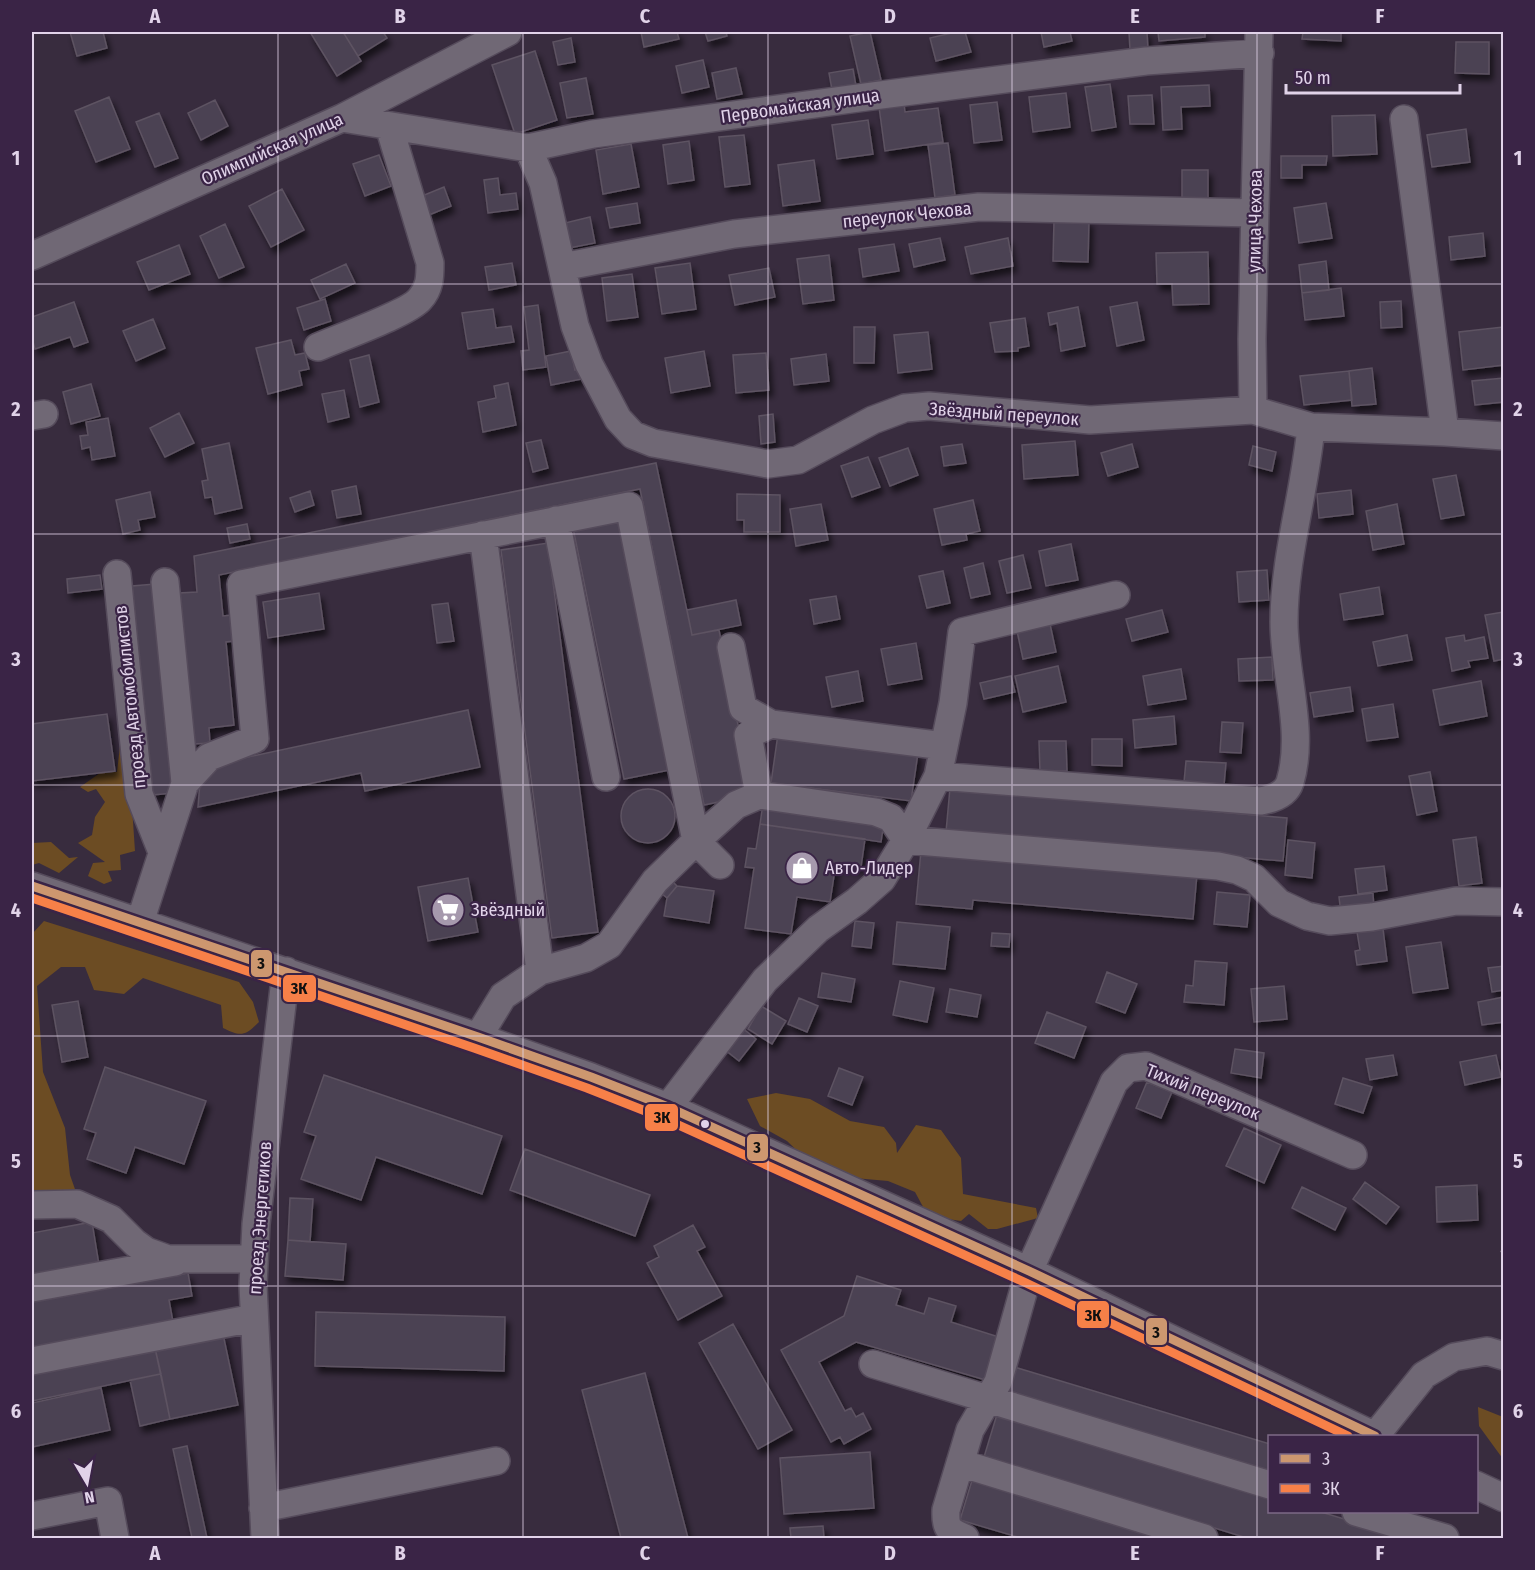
<svg xmlns="http://www.w3.org/2000/svg" width="1535" height="1570" font-family="'Fira Sans Condensed',sans-serif">
	<defs>
		<filter id="shadow"><feDropShadow dx="3.5" dy="6" stdDeviation="3" flood-color="#0009"/></filter>
	</defs>
	<rect width="100%" height="100%" fill="#382c3e"/>
	<path fill="#6c4c23" d="M120 746 128 748 135 851 120 855 121 870 108 871 112 881 104 884 88 876 93 863 105 862 78 843 92 835 95 817 105 802 96 789 88 792 80 787 100 773 117 772Z
		M51 842 69 858 78 857 59 873 39 863 32 865V843Z
		M44 921 239 982 253 1002 259 1022C245 1036 241 1037 223 1028L221 1005 143 978 124 994 94 990 85 967H61L37 986 43 1072 65 1128 70 1175 76 1192 32 1193V934Z
		M776 1093 810 1099 850 1121 884 1127 896 1143 897 1153 916 1125 941 1130 961 1158 963 1194 1036 1208 1038 1218 997 1229H988L969 1214 961 1221 928 1216 915 1192 888 1181 843 1177 812 1165 787 1141 760 1126 747 1099Z
		M1478 1407 1503 1417V1459L1479 1426Z"/>
	<path fill="#4c4252" stroke="#5d5362" stroke-width="1.5" filter="url(#shadow)" d="M70 32H103L107 48 77 56Z
		M310 32H343L361 61 337 76Z
		M343 32H383L387 38 358 56Z
		M641 32H677L679 39 644 47Z
		M705 32H726L727 36 708 41Z
		M870 32 881 80 861 84 850 36Z
		M956 32H965L971 52 936 61 930 38Z
		M1041 32H1070L1072 41 1044 47Z
		M1129 32H1147L1148 49 1130 50Z
		M1158 32H1205V37L1159 41Z
		M1303 32H1341V41L1302 39Z
		M571 38 575 62 558 65 553 42Z
		M1456 42H1489V74L1455 73Z
		M535 51 557 120 515 134 492 65Z
		M703 60 709 87 682 93 676 66Z
		M736 68 742 94 717 99 712 73Z
		M853 69 856 86 832 90 829 73Z
		M586 78 593 114 567 118 560 83Z
		M1110 84 1116 127 1092 131 1085 87Z
		M1209 85 1210 106 1181 107 1182 129 1163 130 1161 87Z
		M1066 93 1070 127 1033 132 1029 97Z
		M1152 95 1154 124H1130L1128 96Z
		M109 97 130 149 96 162 75 111Z
		M215 100 228 126 201 140 188 113Z
		M997 102 1002 140 974 143 970 105Z
		M904 104 905 112 938 108 943 142 885 151 879 107Z
		M159 113 178 158 155 167 136 122Z
		M1375 115 1377 154 1333 156 1332 116Z
		M868 120 873 154 837 159 832 125Z
		M1466 129 1470 162 1432 167 1427 135Z
		M744 135 750 184 725 187 719 137Z
		M689 141 694 180 668 184 663 145Z
		M948 143 955 195 935 198 928 145Z
		M631 144 639 187 603 194 596 150Z
		M379 155 391 186 365 196 353 164Z
		M1281 156H1327L1326 165H1302V178H1281Z
		M814 160 820 201 783 206 778 165Z
		M1182 170H1208V203L1182 204Z
		M498 178 500 195 516 193 518 209 488 213 484 180Z
		M444 187 451 206 429 215 422 196Z
		M282 189 304 230 271 247 249 206Z
		M637 203 640 223 610 228 606 208Z
		M1326 203 1332 238 1299 243 1294 208Z
		M590 217 595 243 569 248 565 223Z
		M1054 220H1089L1088 262 1053 261Z
		M225 224 244 267 219 278 200 236Z
		M1483 233 1485 256 1451 260 1449 237Z
		M940 238 945 260 914 267 909 244Z
		M1008 238 1013 266 971 274 965 247Z
		M894 244 899 271 863 277 859 249Z
		M179 245 190 274 149 290 137 262Z
		M1208 252 1209 304 1173 305 1172 284H1157L1156 253Z
		M829 255 834 300 803 304 797 259Z
		M1326 261 1329 290 1302 293 1299 265Z
		M512 263 516 285 489 290 485 267Z
		M690 263 696 309 662 314 655 268Z
		M346 264 355 283 320 299 311 280Z
		M769 268 775 297 735 305 729 275Z
		M632 274 638 317 607 321 602 278Z
		M1341 288 1344 316 1305 320 1302 293Z
		M325 299 331 321 304 330 297 308Z
		M1401 301 1402 327 1381 328 1380 302Z
		M74 302 88 342 74 347 70 337 35 349 32 338V317Z
		M1137 302 1144 340 1117 346 1110 307Z
		M538 305 546 367 523 370 521 351 529 350 524 307Z
		M1078 307 1085 346 1061 351 1057 323 1050 325 1048 313Z
		M493 309 496 328 511 326 514 342 468 349 462 313Z
		M1025 318 1029 346 1018 348V351L995 352 990 323Z
		M153 319 165 348 136 361 123 331Z
		M854 327H875L874 363H854Z
		M1503 327 1504 365 1463 370 1459 332Z
		M928 332 932 369 898 373 894 335Z
		M291 340 295 355 305 353 309 369 299 371 302 385 268 394 256 348Z
		M571 351 575 370 580 369 582 379 551 385 546 356Z
		M704 351 710 386 671 393 665 358Z
		M766 353 769 390 736 393 733 355Z
		M826 354 829 381 794 385 791 359Z
		M369 355 379 402 360 407 350 360Z
		M1372 368 1376 404 1352 406 1349 371Z
		M1349 371 1352 400 1304 405 1300 376Z
		M1504 378V402L1475 405 1472 381Z
		M508 383 516 425 483 432 478 402 496 398 494 386Z
		M91 384 100 416 71 424 63 392Z
		M344 390 349 417 328 422 322 394Z
		M179 413 194 443 165 457 150 428Z
		M773 414 775 442 761 444 759 416Z
		M108 418 115 456 92 460 90 447 82 449 80 436 88 435 86 422Z
		M541 440 548 468 533 472 526 443Z
		M1075 441 1078 475 1024 479 1022 445Z
		M229 443 242 508 215 514 212 497 205 498 202 481 208 480 202 449Z
		M962 444 966 463 944 466 941 447Z
		M1132 444 1138 467 1108 476 1101 453Z
		M1253 446 1276 452 1272 471 1249 465Z
		M908 448 918 475 890 486 879 458Z
		M868 457 880 487 852 497 841 466Z
		M656 463 692 635 719 630 752 795 704 805 640 489 219 575 223 616 232 615 234 641 226 642 234 725 209 728 210 743 194 744 179 593 197 592 194 556Z
		M1456 475 1464 515 1441 519 1433 479Z
		M356 486 361 514 337 518 332 491Z
		M1351 490 1353 514 1319 518 1317 494Z
		M310 491 314 505 295 512 290 498Z
		M150 492 155 517 138 520 140 530 123 534 116 500Z
		M737 494 780 495V532H744V520H737Z
		M973 500 980 531 966 534 967 540 942 545 934 509Z
		M821 504 828 540 796 546 790 509Z
		M1397 504 1404 544 1373 550 1366 511Z
		M619 518 670 770 624 779 573 528Z
		M247 524 250 539 230 543 227 528Z
		M548 543 598 932 552 938 501 550Z
		M1071 544 1078 580 1046 586 1039 551Z
		M1023 555 1031 588 1007 593 999 561Z
		M983 563 990 594 971 598 964 568Z
		M1267 570 1269 600 1239 602 1237 572Z
		M943 571 950 603 927 608 919 576Z
		M100 575 102 589 68 593 67 579Z
		M155 584 174 793 152 795 132 586Z
		M1379 587 1383 614 1344 620 1340 594Z
		M319 593 324 629 268 638 263 602Z
		M836 596 840 619 814 624 810 600Z
		M736 600 741 625 692 635 687 610Z
		M448 603 454 641 437 643 432 605Z
		M1162 610 1168 632 1132 641 1126 619Z
		M1504 612V659L1494 661 1485 615Z
		M1050 624 1056 652 1023 659 1017 631Z
		M1407 635 1412 660 1378 666 1373 642Z
		M1464 635 1465 641 1484 637 1488 658 1468 661 1470 667 1452 671 1446 638Z
		M916 643 922 679 888 685 881 649Z
		M1272 657 1273 680 1239 681 1238 659Z
		M1058 666 1066 702 1023 712 1015 676Z
		M1181 669 1186 699 1148 705 1143 676Z
		M858 671 863 701 832 707 826 677Z
		M1011 676 1015 692 984 699 980 683Z
		M1481 681 1487 716 1440 725 1433 690Z
		M1350 687 1353 711 1314 717 1310 693Z
		M1393 704 1398 737 1367 741 1362 709Z
		M468 710 480 767 365 791 361 773 198 807 200 782 220 763Z
		M107 714 115 771 32 781V724Z
		M1174 716 1176 744 1135 748 1133 720Z
		M1222 722 1243 723 1241 753 1220 752Z
		M778 734 918 753 911 801 771 783Z
		M1092 739H1122V766L1092 765Z
		M1039 741H1066L1067 771 1040 772Z
		M1186 761 1226 763 1224 785 1184 782Z
		M1430 772 1437 811 1417 815 1409 776Z
		M950 788 1287 818 1283 861 946 832Z
		M621 816a27 27 0 1 1 54 0a27 27 0 1 1-54 0Z
		M763 804 884 822 881 842 760 824Z
		M760 824 865 839 861 867 836 863 830 902 797 897 791 934 745 928 754 868 745 867 748 848 756 849Z
		M1476 837 1482 883 1459 886 1453 840Z
		M1288 840 1315 843 1312 878 1285 875Z
		M921 851 1197 874 1193 919 973 900 972 909 916 904Z
		M1384 866 1387 890 1358 894 1355 869Z
		M468 878 478 932 428 941 418 887Z
		M671 880 677 886 667 898 660 892Z
		M677 886 714 891 709 923 664 916 667 898Z
		M1217 892 1250 895 1247 927 1214 924Z
		M1373 893 1374 911 1341 914 1339 897Z
		M855 921 874 923 871 948 852 946Z
		M897 922 950 927 945 969 893 964Z
		M1383 929 1387 961 1357 965 1355 951 1360 950 1357 932Z
		M992 933 1010 934 1009 947 991 946Z
		M1441 942 1448 988 1413 993 1406 947Z
		M1195 961 1227 963 1224 1005 1184 1002 1186 985 1193 986Z
		M1504 966V990L1492 992 1488 968Z
		M1107 972 1137 984 1125 1013 1096 1002Z
		M822 973 855 979 851 1002 818 997Z
		M900 981 934 988 927 1022 893 1015Z
		M1284 986 1287 1019 1254 1022 1251 989Z
		M950 989 981 995 977 1017 946 1012Z
		M1504 997V1022L1482 1025 1478 1002Z
		M799 998 818 1006 807 1032 788 1024Z
		M78 1001 88 1057 62 1062 52 1005Z
		M761 1006 786 1021 772 1044 748 1029Z
		M1047 1012 1086 1027 1074 1058 1035 1043Z
		M741 1027 756 1039 739 1061 724 1049Z
		M1235 1049 1264 1053 1261 1078 1231 1073Z
		M1393 1055 1397 1075 1370 1080 1366 1059Z
		M1496 1055 1501 1077 1465 1085 1460 1062Z
		M105 1067 206 1101 184 1164 135 1147 126 1173 87 1159 96 1133 84 1129Z
		M839 1068 863 1077 852 1105 828 1096Z
		M324 1075 502 1136 482 1194 376 1157 361 1200 301 1179 316 1136 304 1132Z
		M1343 1078 1372 1087 1363 1113 1335 1104Z
		M1147 1082 1172 1092 1161 1118 1136 1108Z
		M1244 1128 1281 1145 1264 1183 1226 1166Z
		M525 1149 650 1195 635 1236 510 1190Z
		M1365 1182 1399 1207 1386 1224 1353 1199Z
		M1477 1185 1478 1220 1437 1222 1436 1187Z
		M1302 1187 1346 1208 1335 1230 1292 1208Z
		M290 1198 313 1199 310 1242 288 1240Z
		M92 1222 99 1265 32 1277V1233Z
		M693 1225 705 1247 697 1251 722 1296 678 1320 647 1263 659 1257 654 1246Z
		M288 1240 346 1244 343 1280 285 1276Z
		M188 1273 192 1296 169 1300 173 1322 32 1348V1301Z
		M857 1276 901 1290 896 1305 924 1314 929 1298 956 1306 951 1322 1002 1338 989 1381 856 1342 819 1362 845 1411 851 1408 856 1417 863 1413 871 1429 844 1444 840 1437 831 1442 781 1350 844 1316Z
		M316 1312 505 1317 504 1371 315 1366Z
		M733 1324 792 1430 758 1449 699 1343Z
		M223 1334 238 1405 170 1419 155 1348Z
		M155 1348 161 1374 32 1401V1374Z
		M1011 1366 1270 1444V1471L1004 1391Z
		M645 1373 688 1538H621L582 1390Z
		M161 1374 170 1419 140 1426 130 1380Z
		M101 1388 110 1430 32 1447V1403Z
		M998 1411 1270 1496V1512H1321L1407 1538H1247L984 1457Z
		M187 1446 207 1538H192L173 1449Z
		M870 1452 874 1508 784 1514 780 1458Z
		M973 1477 1174 1538H1021L960 1520Z
		M823 1526 824 1538H791L790 1528Z"/>
	<g fill="none" stroke-linecap="round" stroke-linejoin="round">
		<defs>
			<path id="minor" d="M342 118 528 148 593 134 873 96 1146 61 1260 53
				M1404 119 1445 432
				M528 148 543 183 575 326 589 364 618 419 633 435 653 443 768 464 798 460 873 420 905 408 929 406 1090 420 1253 410 1311 427 1445 432 1504 436
				M32 256 342 118 508 32
				M562 267 734 234 979 207 1255 213
				M318 347C338 338 409 313 420 299 430 288 430 277 430 263L389 126
				M1253 410 1252 339 1259 32
				M32 416 44 414
				M556 520 606 777
				M483 535 540 971
				M117 574 139 794 162 852
				M165 582 185 783 209 757 255 739 241 584 629 506 696 841 655 881 609 945 586 958 540 971 503 996 478 1037
				M731 647 743 708 771 724
				M938 776 953 703 962 632 1116 595
				M759 795 748 735 771 724 944 746
				M906 840 938 776 1261 801C1272 799 1286 795 1290 782 1305 732 1284 674 1284 622 1284 557 1305 492 1311 427
				M720 865 696 841 736 805 759 795 876 812 891 818 906 840
				M32 886 478 1037 591 1077 668 1107 1029 1271 1375 1436
				M140 922 185 783
				M668 1107 765 980 818 929 857 901 882 879 906 840 1218 866 1237 870 1254 878 1279 903 1307 916 1330 921 1372 917 1456 901 1504 902
				M32 1205 77 1204 111 1219 135 1243 146 1251 168 1259H254
				M32 1288 175 1262
				M32 1361 254 1318
				M873 1364 1270 1485
				M1375 1436 1424 1375 1454 1357 1487 1351 1504 1356
				M960 1463 1204 1538
				M1476 1485 1504 1498
				M263 1508 496 1461
				M1356 1512 1445 1538
				M32 1516 108 1501 115 1538
				M265 1538 253 1285 256 1224 286 971
				M965 1538C949 1531 945 1529 946 1510L970 1430 998 1382 1029 1271 1114 1082 1128 1068 1146 1066 1353 1155"/>
		</defs>
		<use href="#minor" stroke="#554b5b" stroke-width="30"/>
		<path stroke="#6c6371" stroke-width="4" stroke-dasharray="3 4.5" stroke-linecap="butt" d="M1501 1250 1504 1252"/>
		<use href="#minor" stroke="#706875" stroke-width="27"/>
		<defs>
			<path id="bus-1" d="M32 886 478 1037 591 1077 668 1107 1029 1271 1375 1436"/>
			<path id="bus-2" d="M32 898 474 1048 587 1088 663 1118 1024 1282 1348 1436"/>
		</defs>
		<use href="#bus-1" stroke="#3a2446" stroke-width="14"/>
		<use href="#bus-2" stroke="#3a2446" stroke-width="14"/>
		<use href="#bus-1" stroke="#cd976f" stroke-width="9"/>
		<use href="#bus-2" stroke="#f78048" stroke-width="9"/>
	</g>
	<path fill="none" stroke="#e1d3e9" stroke-width="1.5" stroke-opacity="0.55" d="M278 32V1538M523 32V1538M768 32V1538M1012 32V1538M1257 32V1538M32 284H1504M32 534H1504M32 785H1504M32 1036H1504M32 1286H1504"/>
	<defs>
		<symbol id="shop-disc" viewBox="-11 -11 22 22"><circle r="9.5" fill="#a699ad" stroke="#3a2446"/><path d="M-5-2.5h2.3a2.7 3.5 0 0 1 5.4 0H5L5.5 6h-11ZM-1.5-2.5h3a1.5 2.3 0 0 0-3 0Z" fill="#fff"/></symbol>
		<symbol id="supermarket-disc" viewBox="-11 -11 22 22"><circle r="9.5" fill="#a699ad" stroke="#3a2446"/><path d="M-6-5.5h2.5l.6 2H6L4.5 2H-2.5L-4.4-4H-6ZM-1.5 3.2a1.3 1.3 0 1 0 .1 0ZM3 3.2a1.3 1.3 0 1 0 .1 0Z" fill="#fff"/></symbol>
	</defs>
	<g fill-rule="evenodd">
		<use href="#shop-disc" x="783" y="849" width="38" height="38"/>
		<use href="#supermarket-disc" x="429" y="891" width="38" height="38"/>
	</g>
	<circle fill="#e1d3e9" stroke="#3a2446" stroke-width="2" cx="705" cy="1124" r="5"/>
	<g text-anchor="middle" dominant-baseline="central" stroke-width="4.5" stroke-linejoin="round" paint-order="stroke">
		<g font-size="18" fill="#e1d3e9" stroke="#3a2446">
			<text transform="translate(800 106) rotate(-8)">Первомайская улица</text>
			<text transform="translate(272 149) rotate(-24)">Олимпийская улица</text>
			<text transform="translate(907 215) rotate(-6)">переулок Чехова</text>
			<text transform="translate(1255 221) rotate(-89)">улица Чехова</text>
			<text transform="translate(1004 414) rotate(4)">Звёздный переулок</text>
			<text transform="translate(130 697) rotate(-96)">проезд Автомобилистов</text>
			<text transform="translate(1203 1092) rotate(22)">Тихий переулок</text>
			<text transform="translate(260 1218) rotate(-86)">проезд Энергетиков</text>
		</g>
		<g font-size="18" fill="#e1d3e9" stroke="#3a2446" text-anchor="start">
			<text x="825" y="868">Авто-Лидер</text>
			<text x="471" y="910">Звёздный</text>
		</g>
	</g>
	<g stroke="#3a2446" stroke-width="2">
		<rect x="250" y="949" width="23" height="29" rx="6" fill="#cd976f"/>
		<rect x="282" y="974" width="35" height="29" rx="6" fill="#f78048"/>
		<rect x="644" y="1103" width="35" height="29" rx="6" fill="#f78048"/>
		<rect x="746" y="1133" width="23" height="29" rx="6" fill="#cd976f"/>
		<rect x="1076" y="1300" width="34" height="29" rx="6" fill="#f78048"/>
		<rect x="1145" y="1317" width="23" height="29" rx="6" fill="#cd976f"/>
	</g>
	<g font-size="16" text-anchor="middle" font-weight="bold" fill="#111">
		<text x="261" y="969">3</text>
		<text x="299" y="994">3К</text>
		<text x="662" y="1123">3К</text>
		<text x="757" y="1153">3</text>
		<text x="1093" y="1321">3К</text>
		<text x="1156" y="1338">3</text>
	</g>
	<rect width="1535" height="1570" fill="none" stroke="#3a2446" stroke-width="66"/>
	<rect x="1268" y="1435" width="210" height="78" fill="#3a2446" stroke="#7d6a87" stroke-width="1.5"/>
	<rect x="1280" y="1454" width="30" height="9" fill="#cd976f" stroke="#7d6a87" stroke-width="1.5"/>
	<text x="1322" y="1465" font-size="18" fill="#e1d3e9">3</text>
	<rect x="1280" y="1484" width="30" height="9" fill="#f78048" stroke="#7d6a87" stroke-width="1.5"/>
	<text x="1322" y="1495" font-size="18" fill="#e1d3e9">3К</text>
	<g transform="translate(87 1483) rotate(170)" stroke="#3a2446" stroke-width="4.5" paint-order="stroke">
	<path d="M0-4.5L10 22L0 15L-10 22Z" fill="#e1d3e9"/>
	<text y="-9" font-size="16" font-weight="bold" text-anchor="middle" fill="#e1d3e9">N</text>
	</g>
	<path d="M1286 84v9h174v-9" fill="none" stroke="#e1d3e9" stroke-width="3"/>
	<text x="1295" y="84" font-size="18" fill="#e1d3e9" stroke="#3a2446" stroke-width="4.5" paint-order="stroke">50 m</text>
	<rect x="33" y="33" width="1469" height="1504" fill="none" stroke="#e1d3e9" stroke-width="2"/>
	<g font-size="20" text-anchor="middle" font-weight="bold" fill="#e1d3e9">
		<text x="155" y="23">A</text>
		<text x="400" y="23">B</text>
		<text x="645" y="23">C</text>
		<text x="890" y="23">D</text>
		<text x="1135" y="23">E</text>
		<text x="1380" y="23">F</text>
		<text x="16" y="165">1</text>
		<text x="1518" y="165">1</text>
		<text x="16" y="416">2</text>
		<text x="1518" y="416">2</text>
		<text x="16" y="666">3</text>
		<text x="1518" y="666">3</text>
		<text x="16" y="917">4</text>
		<text x="1518" y="917">4</text>
		<text x="16" y="1168">5</text>
		<text x="1518" y="1168">5</text>
		<text x="16" y="1418">6</text>
		<text x="1518" y="1418">6</text>
		<text x="155" y="1560">A</text>
		<text x="400" y="1560">B</text>
		<text x="645" y="1560">C</text>
		<text x="890" y="1560">D</text>
		<text x="1135" y="1560">E</text>
		<text x="1380" y="1560">F</text>
	</g>
</svg>
